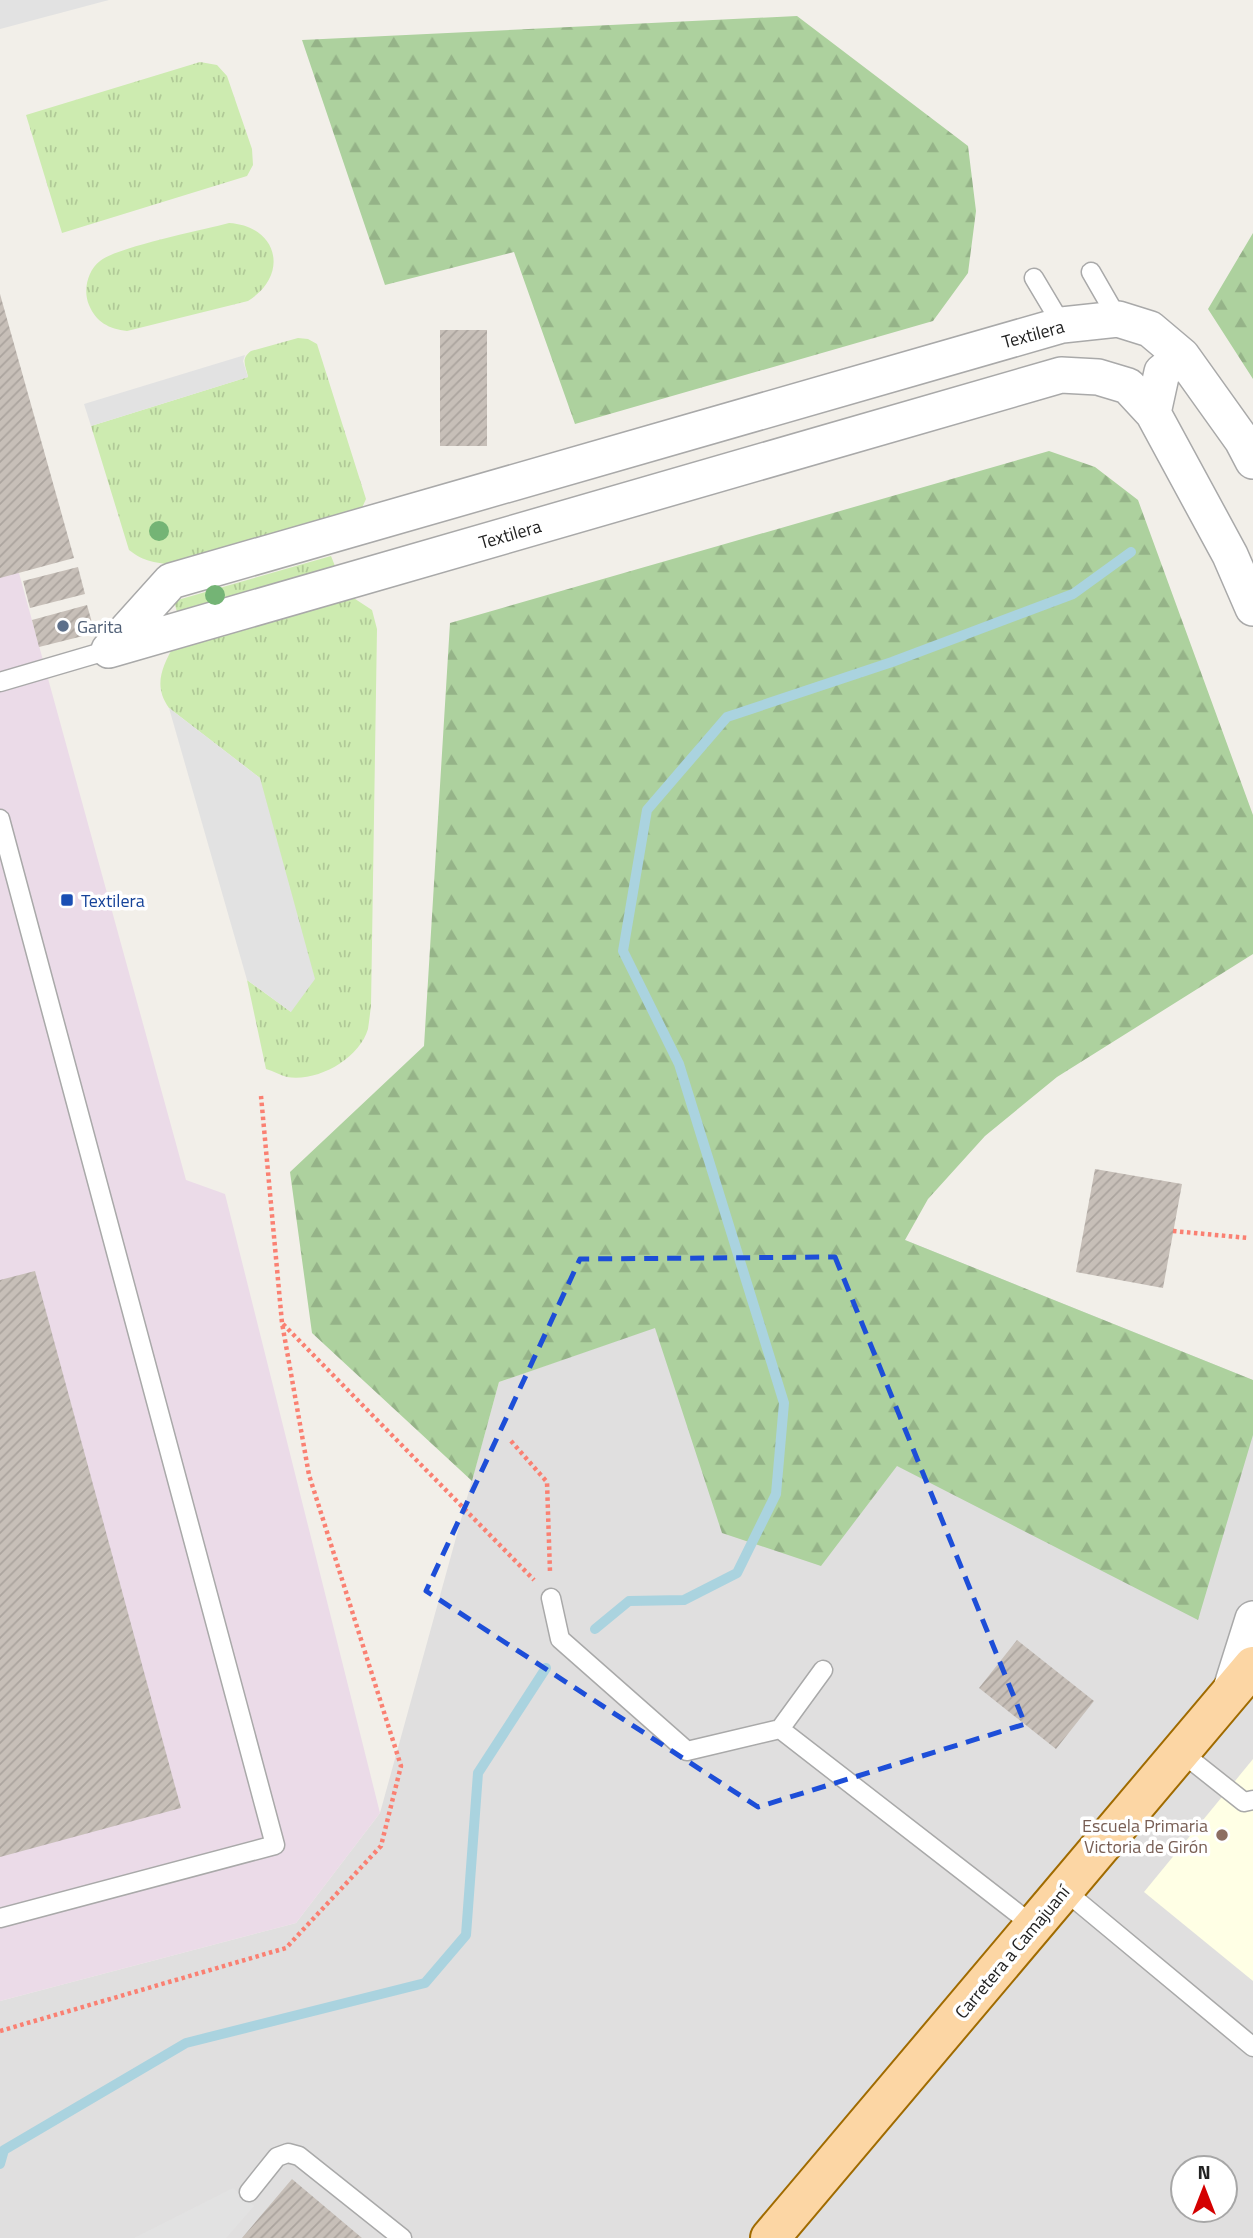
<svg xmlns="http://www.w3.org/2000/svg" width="1253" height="2238" font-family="'Titillium Web',sans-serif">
	<defs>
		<pattern id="grass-tufts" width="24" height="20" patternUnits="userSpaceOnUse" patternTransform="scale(1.75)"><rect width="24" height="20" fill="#cdebb0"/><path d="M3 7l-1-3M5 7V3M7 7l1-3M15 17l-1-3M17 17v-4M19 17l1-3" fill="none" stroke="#b0c997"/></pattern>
		<pattern id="forest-firs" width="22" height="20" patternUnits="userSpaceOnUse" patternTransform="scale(1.75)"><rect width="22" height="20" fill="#add19e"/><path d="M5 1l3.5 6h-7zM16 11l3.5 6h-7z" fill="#95b388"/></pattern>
		<pattern id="building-hatch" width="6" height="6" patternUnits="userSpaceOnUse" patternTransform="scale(1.75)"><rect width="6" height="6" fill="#c7bfb8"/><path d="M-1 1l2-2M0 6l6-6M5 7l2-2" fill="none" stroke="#aba49e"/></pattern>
	</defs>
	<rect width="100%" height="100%" fill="#f2efe9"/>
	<path fill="#e0dfdf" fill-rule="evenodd" d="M905 1240 1253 1380V2238H0V2001L296 1923 380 1813 499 1382ZM1183 2168H1225V2210H1183Z"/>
	<path fill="#ebdbe8" d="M0 504 186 1180 225 1194 380 1813 296 1923 0 2001Z"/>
	<path fill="#ffffe5" d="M1253 1759V1981L1144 1892Z"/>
	<path fill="url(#grass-tufts)" d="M200 62 217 65 227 76 252 149 253 165 247 176 62 233 26 115Z
		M229 223C278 226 290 275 248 301L127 331C109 329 96 322 89 305 83 291 87 271 100 261 117 247 203 230 229 223Z
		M298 338 308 339 317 344 366 499 361 510 176 565C157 563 144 562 129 550L91 426 248 377C246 366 240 359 251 351Z
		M331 556 335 566 177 612 174 601Z
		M349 595 372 610 377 629 371 1006C370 1014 369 1022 368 1029 359 1059 318 1082 287 1077 280 1075 273 1071 266 1069L247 980 291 1012 260 778 169 708C153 685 162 668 174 645Z"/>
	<path fill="url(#forest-firs)" d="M797 16 968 146 976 211 968 273 933 321 575 424 514 252 385 285 302 40Z
		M1253 233V379L1208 309Z
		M1049 451 1095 467 1138 500 1253 815V954L1057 1077 985 1136 928 1199 905 1240 1253 1380V1435L1198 1620 897 1466 821 1566 722 1533 655 1328 499 1382 472 1481 312 1333 290 1172 424 1046 450 623Z"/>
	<path fill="#e2e2e2" d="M0 0H109L0 29Z
		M245 355 243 361 248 377 91 426 84 404Z
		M169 708 260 778 315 979 291 1012 247 980Z
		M233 2188 254 2206 226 2238H134Z"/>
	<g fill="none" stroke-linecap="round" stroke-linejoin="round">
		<path stroke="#aad3df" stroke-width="10" d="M595 1629 629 1601 684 1600 737 1573 776 1494 784 1403 679 1064 623 951 647 810 727 717 892 662 1073 594 1131 552
			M0 2164 4 2150 186 2043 425 1983 466 1935 478 1773 546 1668"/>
	</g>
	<path fill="url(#building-hatch)" d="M0 294 74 558 0 578Z
		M440 330H487V446H440Z
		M78 567 85 594 30 608 23 581Z
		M87 605 95 633 39 647 32 620Z
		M1095 1169 1182 1184 1163 1288 1076 1272Z
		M35 1271 181 1808 0 1857V1280Z
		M1017 1640 1094 1701 1056 1749 979 1688Z
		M292 2179 362 2238H242Z"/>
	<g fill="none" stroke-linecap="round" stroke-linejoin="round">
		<defs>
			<path id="service" d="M1091 272 1118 319
				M1034 278 1062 325
				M0 682 109 650
				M0 819 275 1845 0 1918
				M551 1598 560 1639 687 1751 780 1729 823 1670
				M780 1729 1034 1926
				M1181 1752 1244 1802 1253 1800
				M1064 1890 1253 2047
				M249 2192 277 2157 288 2153 299 2156 402 2238"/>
			<path id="minor" d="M1153 413 1162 372 1182 356
				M1253 461 1242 440 1182 356 1150 329 1118 319 1062 325 171 581 109 650 1061 375 1098 377 1128 386 1153 413 1230 555 1253 608
				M1229 1695 1253 1619"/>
			<path id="primary" d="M770 2238 1253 1666"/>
		</defs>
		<use href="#service" stroke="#a9a9a9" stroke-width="21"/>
		<use href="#minor" stroke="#a9a9a9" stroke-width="38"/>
		<use href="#primary" stroke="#a06b00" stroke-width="42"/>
		<path stroke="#fa8072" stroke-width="4.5" stroke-dasharray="3.5 3.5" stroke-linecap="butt" d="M1173 1231 1248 1238
			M283 1324 534 1580
			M511 1441 547 1482 550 1572
			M0 2031 286 1948 381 1846 401 1766 309 1475 282 1323 261 1096"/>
		<use href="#service" stroke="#fff" stroke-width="18"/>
		<use href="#minor" stroke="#fff" stroke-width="35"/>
		<use href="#primary" stroke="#fcd6a4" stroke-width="38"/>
	</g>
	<g fill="#74b475">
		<circle cx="159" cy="531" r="10"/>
		<circle cx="215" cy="595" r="10"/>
	</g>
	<path fill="none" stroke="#1d4ed8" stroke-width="5" stroke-dasharray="14 9" stroke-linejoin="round" d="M835 1257 1025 1724 758 1807 426 1591 580 1259Z"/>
	<circle fill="#5c6f8a" stroke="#fff" stroke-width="2.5" cx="63" cy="626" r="7"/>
	<rect fill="#1a4fb4" stroke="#fff" stroke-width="2.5" x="60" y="893" width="14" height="14" rx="3.5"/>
	<circle fill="#8d6e63" stroke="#fff" stroke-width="2.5" cx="1222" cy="1835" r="7"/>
	<g text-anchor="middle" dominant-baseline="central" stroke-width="7" stroke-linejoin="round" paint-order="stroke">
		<g font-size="18" fill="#222" stroke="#fff">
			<text transform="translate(1033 334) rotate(-15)">Textilera</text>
			<text transform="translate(510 534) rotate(-16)">Textilera</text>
			<text transform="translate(1012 1952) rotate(-50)">Carretera a Camajuaní</text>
		</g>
		<g font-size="18" fill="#4e5e75" stroke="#fff" text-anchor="start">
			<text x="77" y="626">Garita</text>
		</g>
		<g font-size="18" fill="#164399" stroke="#fff" text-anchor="start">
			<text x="81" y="900">Textilera</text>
		</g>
		<g font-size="18" fill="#785e54" stroke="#fff" text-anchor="end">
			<text x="1208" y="1825">Escuela Primaria<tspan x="1208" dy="21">Victoria de Girón</tspan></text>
		</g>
	</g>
	<g transform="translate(1204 2189)"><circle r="33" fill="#ffffff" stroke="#a7a7a7" stroke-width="2"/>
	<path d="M0-5L12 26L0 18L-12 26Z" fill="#d40000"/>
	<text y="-10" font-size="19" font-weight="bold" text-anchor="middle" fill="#222222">N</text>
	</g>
</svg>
